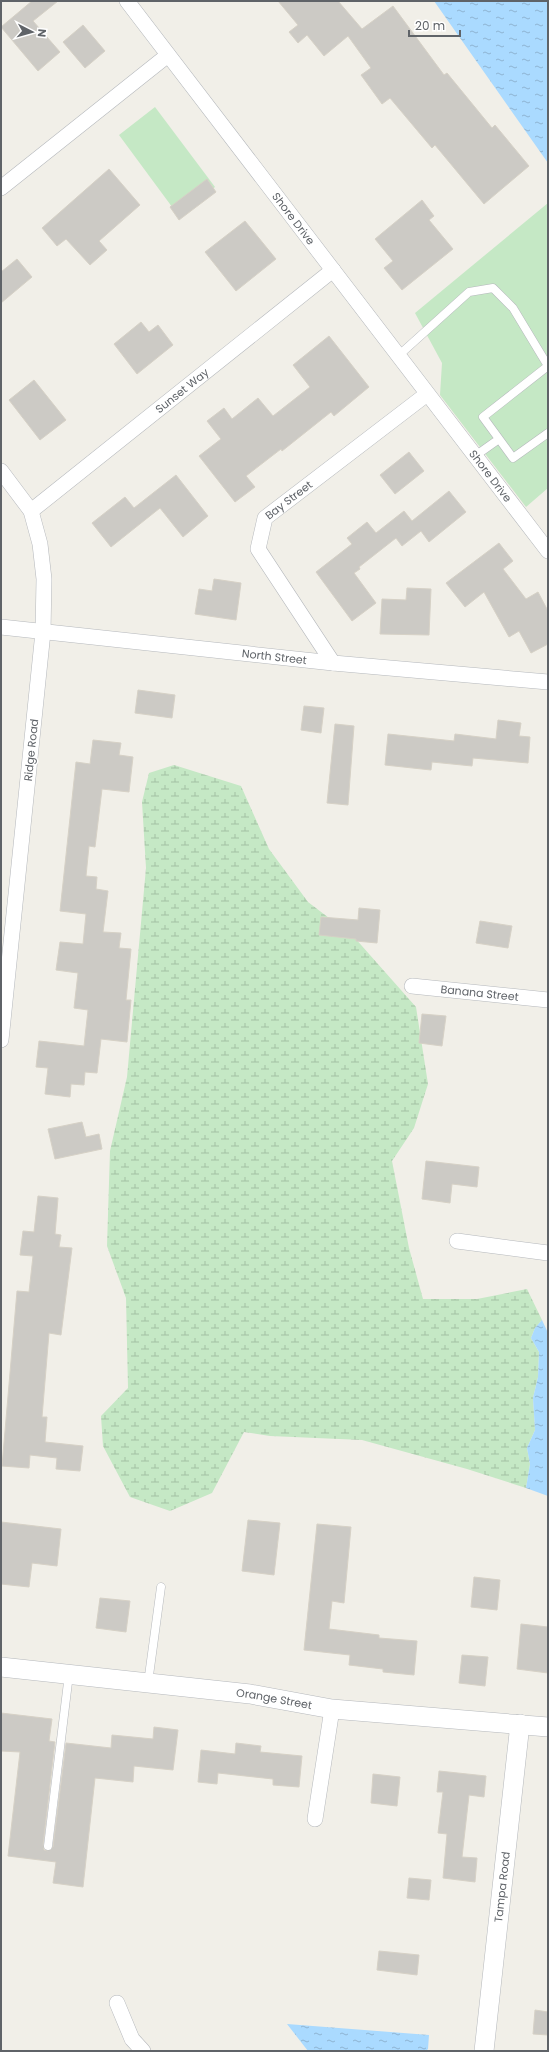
<svg xmlns="http://www.w3.org/2000/svg" width="549" height="2052" font-family="Poppins,sans-serif">
	<defs>
		<pattern id="wetland-marsh" width="20" height="14" patternUnits="userSpaceOnUse"><rect width="20" height="14" fill="#c5e8c5"/><path d="M1 5h8M5 5V1M11 12h8M15 12V8" fill="none" stroke="#a3c0a4"/></pattern>
		<pattern id="water-ripples" width="26" height="14" patternUnits="userSpaceOnUse"><rect width="26" height="14" fill="#aadaff"/><path d="M2 4q2-2 4 0t4 0M15 11q2-2 4 0t4 0" fill="none" stroke="#8eb4d2"/></pattern>
	</defs>
	<rect width="100%" height="100%" fill="#f1efe8"/>
	<path fill="#c5e8c5" d="M155 107 215 187 178 215 119 135Z
		M548 203V488L526 507 440 395 442 363 415 313Z"/>
	<path fill="url(#wetland-marsh)" d="M174 765 241 786 269 849 308 902 354 937 416 1007 428 1084 414 1128 392 1161 409 1248 423 1299H477L527 1289 542 1320 535 1328 531 1338 539 1352 538 1377 533 1398 535 1430 527 1448 530 1464 526 1488 467 1469 362 1440 270 1436 244 1432 212 1493 170 1511 130 1497 103 1446 101 1416 128 1388 126 1298 107 1246 110 1151 127 1077 146 868 142 802 149 773Z"/>
	<path fill="url(#water-ripples)" d="M434 1H548V163Z
		M542 1320 548 1333V1496L526 1488 530 1464 527 1448 535 1430 533 1398 538 1377 539 1352 531 1338 535 1328Z
		M287 2024 429 2035 428 2049 426 2051H308Z"/>
	<path fill="#cccac5" stroke="#d6d1c6" d="M32 1H58L33 21 60 52 38 71 1 27Z
		M278 1H338L362 29 393 6 444 75 447 73 492 128 495 125 529 166 484 204 435 145 432 148 390 98 382 104 361 75 371 68 348 36 324 56 307 35 298 43 289 32 298 25Z
		M83 25 105 51 85 68 63 42Z
		M109 169 140 205 99 241 107 250 90 265 66 239 57 246 42 228Z
		M207 179 216 192 179 220 170 207Z
		M422 200 434 216 429 220 453 249 402 290 384 268 393 261 375 239Z
		M245 221 276 259 236 291 205 252Z
		M17 259 32 277 1 303V272Z
		M141 322 149 332 158 325 173 345 137 374 114 344Z
		M329 336 369 387 334 416 331 412 282 451 281 449 246 476 255 487 235 502 199 456 221 439 207 421 224 408 232 419 258 398 273 416 310 387 293 365Z
		M34 380 66 420 40 440 9 400Z
		M409 452 424 471 395 494 380 475Z
		M176 475 208 516 183 537 160 508 111 547 92 523 125 497 134 508Z
		M449 491 466 512 429 542 421 531 402 546 396 538 359 567 360 569 354 573 376 603 352 621 316 572 352 544 347 538 367 522 376 533 404 511 412 521Z
		M499 543 513 561 503 569 526 599 538 592 548 611V644L531 653 519 631 509 637 484 592 465 607 446 583Z
		M214 579 241 583 236 620 195 614 199 589 212 591Z
		M407 588 431 589 429 635 380 634 382 599 406 600Z
		M138 690 175 695 172 718 135 713Z
		M304 706 324 708 321 733 301 730Z
		M498 720 521 723 519 736 530 737 528 763 473 758 472 766 432 762 431 770 385 765 388 734 454 741 455 734 496 739Z
		M335 724 354 726 348 805 327 803Z
		M93 740 121 743 119 755 133 757 129 792 102 789 95 847 89 846 86 876 97 877 96 889 108 891 103 932 121 933 119 948 131 949 126 1000H131L127 1042 101 1039 97 1073 85 1072 84 1085 71 1084 70 1097 45 1094 48 1068 36 1067 39 1041 84 1046 88 1010 74 1008 78 973 56 970 60 942 83 944 86 914 60 911 76 762 90 764Z
		M359 908 380 910 377 943 356 941V939L319 935 321 917 358 920Z
		M480 921 512 926 508 948 476 943Z
		M422 1014 446 1016 442 1046 419 1043Z
		M82 1122 86 1137 99 1134 102 1149 55 1159 48 1129Z
		M426 1161 479 1167 477 1187 452 1184 450 1203 422 1199Z
		M38 1196 58 1198 55 1234 61 1235 59 1247 72 1248 61 1335 49 1333 42 1417H47L45 1442 83 1446 80 1471 56 1469 57 1458 30 1455 29 1468 2 1466 17 1291 29 1292 33 1256 20 1255 23 1231 34 1232Z
		M248 1520 280 1523 274 1575 242 1571Z
		M1 1522 61 1529 57 1566 32 1563 29 1587 1 1584Z
		M317 1524 351 1527 344 1603 332 1601 329 1629 379 1635V1638L417 1641 414 1675 383 1672V1669L349 1665 350 1655 304 1650Z
		M474 1577 500 1580 497 1610 471 1607Z
		M100 1598 130 1601 126 1632 96 1628Z
		M521 1624 548 1627V1673L517 1669Z
		M462 1655 488 1657 485 1686 459 1683Z
		M1 1713 52 1719 49 1741 55 1742 43 1845 44 1850 48 1851 53 1847 66 1743 111 1748 112 1735 153 1739 154 1727 178 1730 173 1770 134 1766 133 1782 95 1778 83 1887 53 1883 56 1862 8 1856 20 1752 1 1751Z
		M236 1743 261 1746 260 1752 302 1756 299 1787 273 1785V1779L218 1773 217 1784 198 1782 201 1750 235 1754Z
		M439 1771 486 1776 484 1797 469 1795 462 1857 477 1858 475 1882 443 1878 447 1834 438 1833 443 1792H437Z
		M373 1774 400 1777 397 1806 371 1803Z
		M409 1878 431 1880 429 1900 407 1898Z
		M379 1951 419 1955 417 1975 377 1970Z
		M535 2010 548 2012V2035L533 2034Z"/>
	<g fill="none" stroke-linecap="round" stroke-linejoin="round">
		<defs>
			<path id="service" d="M398 356 469 292 493 288 513 308 548 366
				M548 366 483 417 513 458 548 433
				M475 456 499 439
				M148 1683 161 1587
				M48 1846 69 1674"/>
			<g id="minor">
				<path id="s1" d="M127 1 548 551"/>
				<path d="M1 188 168 55"/>
				<path d="M1 471 31 511 40 544 44 579 43 632 1 1040"/>
				<path id="s2" d="M31 511 333 270"/>
				<path id="s3" d="M1 627 333 663 548 682"/>
				<path id="s4" d="M333 663 258 549 265 518 427 394"/>
				<path id="s5" d="M412 986 548 1000"/>
				<path d="M457 1241 548 1253"/>
				<path d="M315 1819 332 1709"/>
				<path d="M117 2003 132 2039 143 2051"/>
			</g>
			<g id="tertiary">
				<path id="s6" d="M1 1667 250 1694 332 1709 548 1727"/>
				<path id="s7" d="M484 2051 520 1724"/>
			</g>
		</defs>
		<use href="#service" stroke="#b5b8bc" stroke-width="9"/>
		<use href="#minor" stroke="#b5b8bc" stroke-width="16"/>
		<use href="#tertiary" stroke="#b5b8bc" stroke-width="20"/>
		<use href="#service" stroke="#fff" stroke-width="8"/>
		<use href="#minor" stroke="#fff" stroke-width="15"/>
		<use href="#tertiary" stroke="#fff" stroke-width="19"/>
	</g>
	<g text-anchor="middle" dominant-baseline="central" stroke-width="3" stroke-linejoin="round" paint-order="stroke">
		<g font-size="11" fill="#5f6368" stroke="#fff">
			<text stroke="none"><textPath href="#s1" startOffset="274">Shore Drive</textPath></text>
			<text stroke="none"><textPath href="#s2" startOffset="193">Sunset Way</textPath></text>
			<text stroke="none"><textPath href="#s1" startOffset="598">Shore Drive</textPath></text>
			<text stroke="none"><textPath href="#s4" startOffset="198">Bay Street</textPath></text>
			<text stroke="none"><textPath href="#s3" startOffset="275">North Street</textPath></text>
			<text transform="translate(31 750) rotate(-84)">Ridge Road</text>
			<text stroke="none"><textPath href="#s5" startOffset="68">Banana Street</textPath></text>
			<text stroke="none"><textPath href="#s6" startOffset="275">Orange Street</textPath></text>
			<text stroke="none"><textPath href="#s7" startOffset="165">Tampa Road</textPath></text>
		</g>
	</g>
	<rect width="549" height="2052" fill="none" stroke="#5f6368" stroke-width="4"/>
	<g transform="translate(32 32) rotate(96)" stroke="#ffffff" stroke-width="3" paint-order="stroke">
	<path d="M0-3L7 15L0 10L-7 15Z" fill="#5f6368"/>
	<text y="-6" font-size="11" font-weight="bold" text-anchor="middle" fill="#5f6368">N</text>
	</g>
	<path d="M409 30v6h51v-6" fill="none" stroke="#5f6368" stroke-width="2"/>
	<text x="415" y="30" font-size="12" fill="#5f6368" stroke="#ffffff" stroke-width="3" paint-order="stroke">20 m</text>
</svg>
